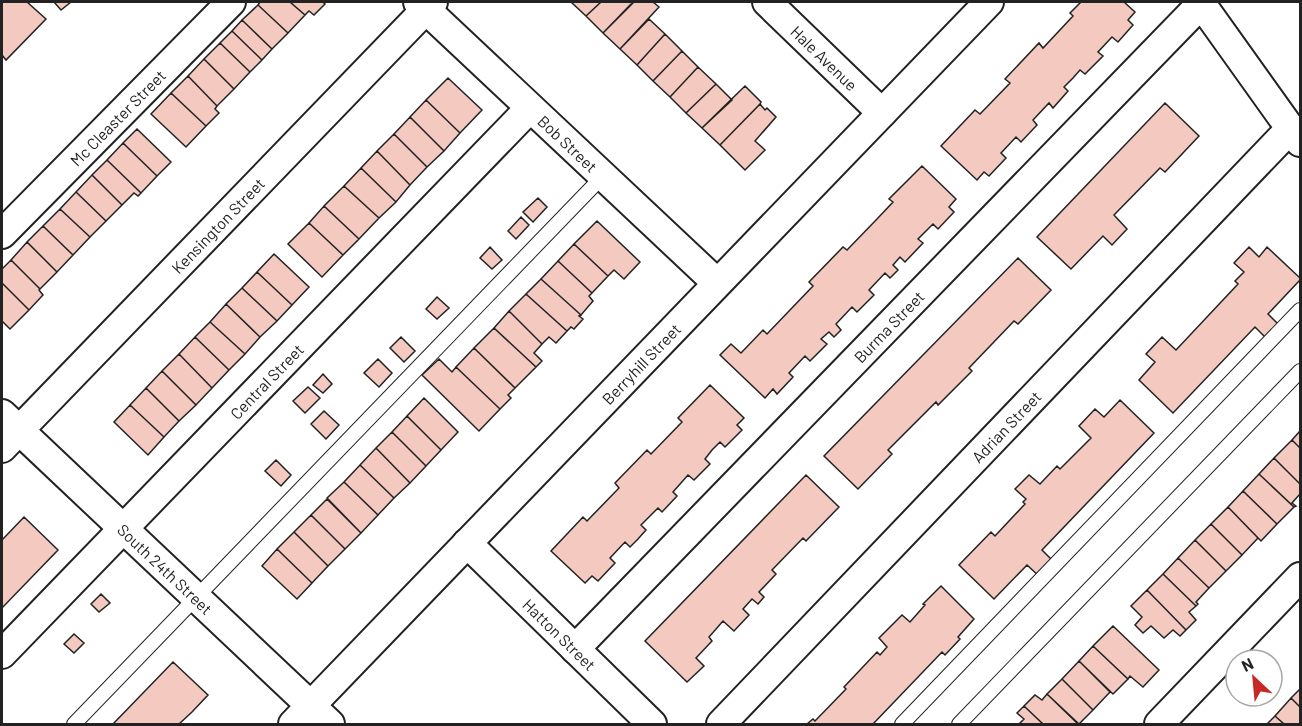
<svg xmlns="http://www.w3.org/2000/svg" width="1302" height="726" font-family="Barlow,sans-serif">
	<rect width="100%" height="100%" fill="#fff"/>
	<path fill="#f3c9c0" stroke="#222" stroke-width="1.5" d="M2 2H27L46 19 6 60 2 55Z
		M54 2H71L61 10Z
		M260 2H290L305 15 288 33 258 5Z
		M290 2H323L325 4 314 15 309 11 305 15Z
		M571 2H601L586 16Z
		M601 2H631L632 3 603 33 586 16Z
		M634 2H653L659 7 620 49 603 33Z
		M1081 2H1124L1135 12 1128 20 1133 25 1118 42 1112 37 1098 52 1103 56 1085 74 1080 70 1073 78 1064 87 1068 91 1053 108 1049 103 1033 120 1037 125 1021 142 1016 137 1001 153 1006 158 989 176 984 172 977 180 941 146 975 110 980 114 1010 83 1005 79 1039 43 1043 48 1073 16 1070 13Z
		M258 5 288 33 272 49 242 20Z
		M649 19 665 34 637 65 620 49Z
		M242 20 272 49 262 60 232 31Z
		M232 31 262 60 250 72 220 43Z
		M665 34 682 51 653 81 637 65Z
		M220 43 250 72 234 89 204 59Z
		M682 51 698 67 670 97 653 81Z
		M204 59 234 89 217 106 188 76Z
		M698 67 716 84 686 113 670 97Z
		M188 76 217 106 215 109 219 113 206 126 171 93Z
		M448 78 482 110 460 133 426 100Z
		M716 84 732 100 702 128 686 113Z
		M745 86 761 102 760 104 720 145 702 128Z
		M171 93 206 126 186 147 151 114Z
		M426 100 460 133 444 151 410 117Z
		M1165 103 1199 136 1165 172 1160 168 1114 215 1127 229 1112 245 1103 236 1071 269 1037 237Z
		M760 104 765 110 767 108 776 117 755 141 765 150 745 170 720 145Z
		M410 117 444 151 427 167 394 134Z
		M137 129 171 162 157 176 123 143Z
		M394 134 427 167 410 185 377 151Z
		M123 143 157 176 141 193 107 160Z
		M377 151 410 185 396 202 361 168Z
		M107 160 141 193 138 196 134 193 122 205 92 175Z
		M922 166 956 199 949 207 954 212 938 229 933 224 918 239 923 243 905 262 900 257 893 265 898 270 890 278 885 273 869 290 874 295 857 312 852 307 836 324 841 330 834 337 829 332 821 339 827 344 810 361 805 356 789 373 793 377 777 394 773 389 765 398 720 355 731 344 741 353 763 330 767 334 813 286 809 282 843 247 847 250 877 219 893 202 889 199Z
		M361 168 396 202 379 218 344 186Z
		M92 175 122 205 106 221 76 192Z
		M344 186 379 218 359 239 324 206Z
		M76 192 106 221 90 237 60 209Z
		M538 198 547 207 533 222 523 212Z
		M324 206 359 239 343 255 309 223Z
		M60 209 90 237 73 255 43 226Z
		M521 217 529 225 516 239 508 231Z
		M597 221 640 262 624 279 614 270 608 276 574 244Z
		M309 223 343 255 322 277 288 244Z
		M43 226 73 255 57 272 27 242Z
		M27 242 57 272 40 289 11 260Z
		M574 244 608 276 592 293 558 261Z
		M490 247 502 260 492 269 480 258Z
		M1249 247 1259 257 1267 247 1300 278V280L1268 314 1282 328 1269 341 1255 327 1173 413 1139 380 1155 362 1146 354 1162 337 1176 350 1238 284 1235 281 1244 272 1234 263Z
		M274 254 309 287 292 305 257 272Z
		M1018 258 1051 290 1018 324 1014 321 969 368 972 371 938 405 936 402 888 450 892 454 858 489 824 456Z
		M11 260 40 289 39 290 43 295 29 310 2 283V269Z
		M558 261 592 293 589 296 593 301 581 315 541 279Z
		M257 272 292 305 277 321 242 288Z
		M541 279 581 315 579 316 583 319 574 329 571 327 567 331 526 294Z
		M2 283 29 310 10 329 2 321Z
		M242 288 277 321 260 337 226 304Z
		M526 294 567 331 556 343 549 337 542 344 509 311Z
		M437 297 449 308 437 319 426 309Z
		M226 304 260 337 245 354 210 322Z
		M509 311 542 344 534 353 542 361 536 367 494 328Z
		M210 322 245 354 229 370 195 337Z
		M494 328 536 367 515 388 474 348Z
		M195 337 229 370 212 388 179 354Z
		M401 337 415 351 404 362 390 348Z
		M474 348 515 388 508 395 511 398 500 409 456 367Z
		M179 354 212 388 196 405 162 371Z
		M378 359 392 373 379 387 364 373Z
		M439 359 452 372 456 367 500 409 479 431 422 375Z
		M162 371 196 405 179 421 146 388Z
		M323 374 332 384 323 393 313 385Z
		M710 385 744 418 737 425 742 430 725 447 720 442 712 450 705 459 710 464 694 480 688 475 673 492 677 496 662 512 658 508 641 525 646 530 638 539 630 547 625 542 610 558 615 563 598 581 592 576 585 583 551 551 583 517 587 521 619 488 615 483 647 450 651 454 682 422 678 418Z
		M308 387 320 398 305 413 293 401Z
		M146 388 179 421 164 437 130 405Z
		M424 398 458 432 441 450 407 416Z
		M1120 400 1154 433 1042 550 1054 562 1040 577 1027 565 994 599 959 565 991 532 995 536 1025 504 1023 502 1026 499 1015 489 1029 475 1040 484 1057 466 1060 469 1091 438 1079 426 1095 409 1104 417Z
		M130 405 164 437 148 455 114 422Z
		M324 411 339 425 326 439 311 424Z
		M407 416 441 450 426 466 392 432Z
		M1300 431V448L1292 440Z
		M392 432 426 466 410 483 376 448Z
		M1292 440 1300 448V484L1274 458Z
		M376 448 410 483 394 498 360 465Z
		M1274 458 1300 484V494L1292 503 1296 506 1294 507 1259 474Z
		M276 460 291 475 281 486 265 471Z
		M360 465 394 498 378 515 344 482Z
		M1259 474 1294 507 1277 524 1243 491Z
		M806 475 839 507 806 541 803 538 772 570 776 574 759 592 764 597 758 604 752 599 743 609 749 615 734 631 723 621 709 637 712 641 696 658 704 666 687 682 645 641Z
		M344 482 378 515 361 533 327 498Z
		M1243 491 1277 524 1261 541 1228 507Z
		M327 499 361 533 345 549 311 515Z
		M1228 507 1258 538 1242 555 1211 524Z
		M311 515 345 549 328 566 294 532Z
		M24 517 58 550 2 608V540Z
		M1211 524 1242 555 1226 571 1195 540Z
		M294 532 328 566 312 583 277 549Z
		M1195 540 1226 571 1209 588 1178 558Z
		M277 549 312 583 297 599 262 566Z
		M1178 558 1209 588 1196 602 1198 604 1196 606 1163 574Z
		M1163 574 1196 606 1189 612 1196 620 1186 630 1147 590Z
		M941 586 974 619 958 637 960 639 945 655 942 652 873 724H807L813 719 815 721 846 689 844 687 877 652 880 655 887 647 879 638 902 615 910 622 925 605 923 604Z
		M1147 590 1186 630 1180 636 1173 630 1164 638 1151 626 1143 633 1135 625 1142 617 1131 606Z
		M101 594 110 603 99 612 91 604Z
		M1113 626 1159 670 1143 687 1130 676 1128 679 1093 646Z
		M74 634 84 643 74 653 64 644Z
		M1093 646 1128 679 1113 694 1079 661Z
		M1079 661 1110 692 1093 710 1062 679Z
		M173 662 208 695 192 712 179 724H113Z
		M1062 679 1093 710 1079 724 1047 694Z
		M1300 689V707L1291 698Z
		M1047 694 1078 724H1043L1024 706 1035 695 1042 700Z
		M1291 698 1300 707V724H1284L1275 716Z
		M1024 706 1043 724H1019L1024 719 1017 713Z
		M1275 716 1284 724H1267Z"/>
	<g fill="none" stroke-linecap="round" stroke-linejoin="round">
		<defs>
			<path id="service" d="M74 724 603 176
				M902 724 1300 310
				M959 724 1300 371"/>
			<g id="minor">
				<path id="s1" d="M418 2 717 283"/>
				<path id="s2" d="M767 2 882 113"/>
				<path d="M1200 2 1300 142"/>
				<path id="s3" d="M2 234 231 2"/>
				<path id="s4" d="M2 414 330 724"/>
				<path id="s5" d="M2 448 433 2"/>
				<path id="s6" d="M467 543 652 724"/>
				<path id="s7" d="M575 649 1201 4"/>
				<path id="s8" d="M2 654 530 108"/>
				<path id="s9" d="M293 724 989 2"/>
				<path id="s10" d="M721 724 1291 128"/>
				<path d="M1159 724 1300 577"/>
			</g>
		</defs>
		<use href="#service" stroke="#222" stroke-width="16"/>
		<use href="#minor" stroke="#222" stroke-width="32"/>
		<use href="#service" stroke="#fff" stroke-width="14"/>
		<use href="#minor" stroke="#fff" stroke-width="28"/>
	</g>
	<g text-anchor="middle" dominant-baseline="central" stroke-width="4.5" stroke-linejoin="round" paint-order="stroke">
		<g font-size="16" fill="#222" stroke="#fff">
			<text stroke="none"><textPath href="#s2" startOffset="80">Hale Avenue</textPath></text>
			<text stroke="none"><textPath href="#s3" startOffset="164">Mc Cleaster Street</textPath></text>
			<text stroke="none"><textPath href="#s1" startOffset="206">Bob Street</textPath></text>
			<text stroke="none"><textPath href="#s5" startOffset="310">Kensington Street</textPath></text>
			<text stroke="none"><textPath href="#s7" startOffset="450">Burma Street</textPath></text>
			<text stroke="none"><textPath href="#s9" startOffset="501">Berryhill Street</textPath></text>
			<text stroke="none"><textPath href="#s8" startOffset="380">Central Street</textPath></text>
			<text stroke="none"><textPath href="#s10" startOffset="412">Adrian Street</textPath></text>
			<text stroke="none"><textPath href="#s4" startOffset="225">South 24th Street</textPath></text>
			<text stroke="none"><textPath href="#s6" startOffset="130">Hatton Street</textPath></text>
		</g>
	</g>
	<rect width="1302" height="726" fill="none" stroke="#222222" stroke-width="6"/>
	<g transform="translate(1254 678) rotate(334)"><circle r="28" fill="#ffffff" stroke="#a7a7a7" stroke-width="1.5"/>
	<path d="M0-4.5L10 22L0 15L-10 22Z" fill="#c62828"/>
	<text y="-9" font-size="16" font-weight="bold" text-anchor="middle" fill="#222222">N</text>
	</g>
</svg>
